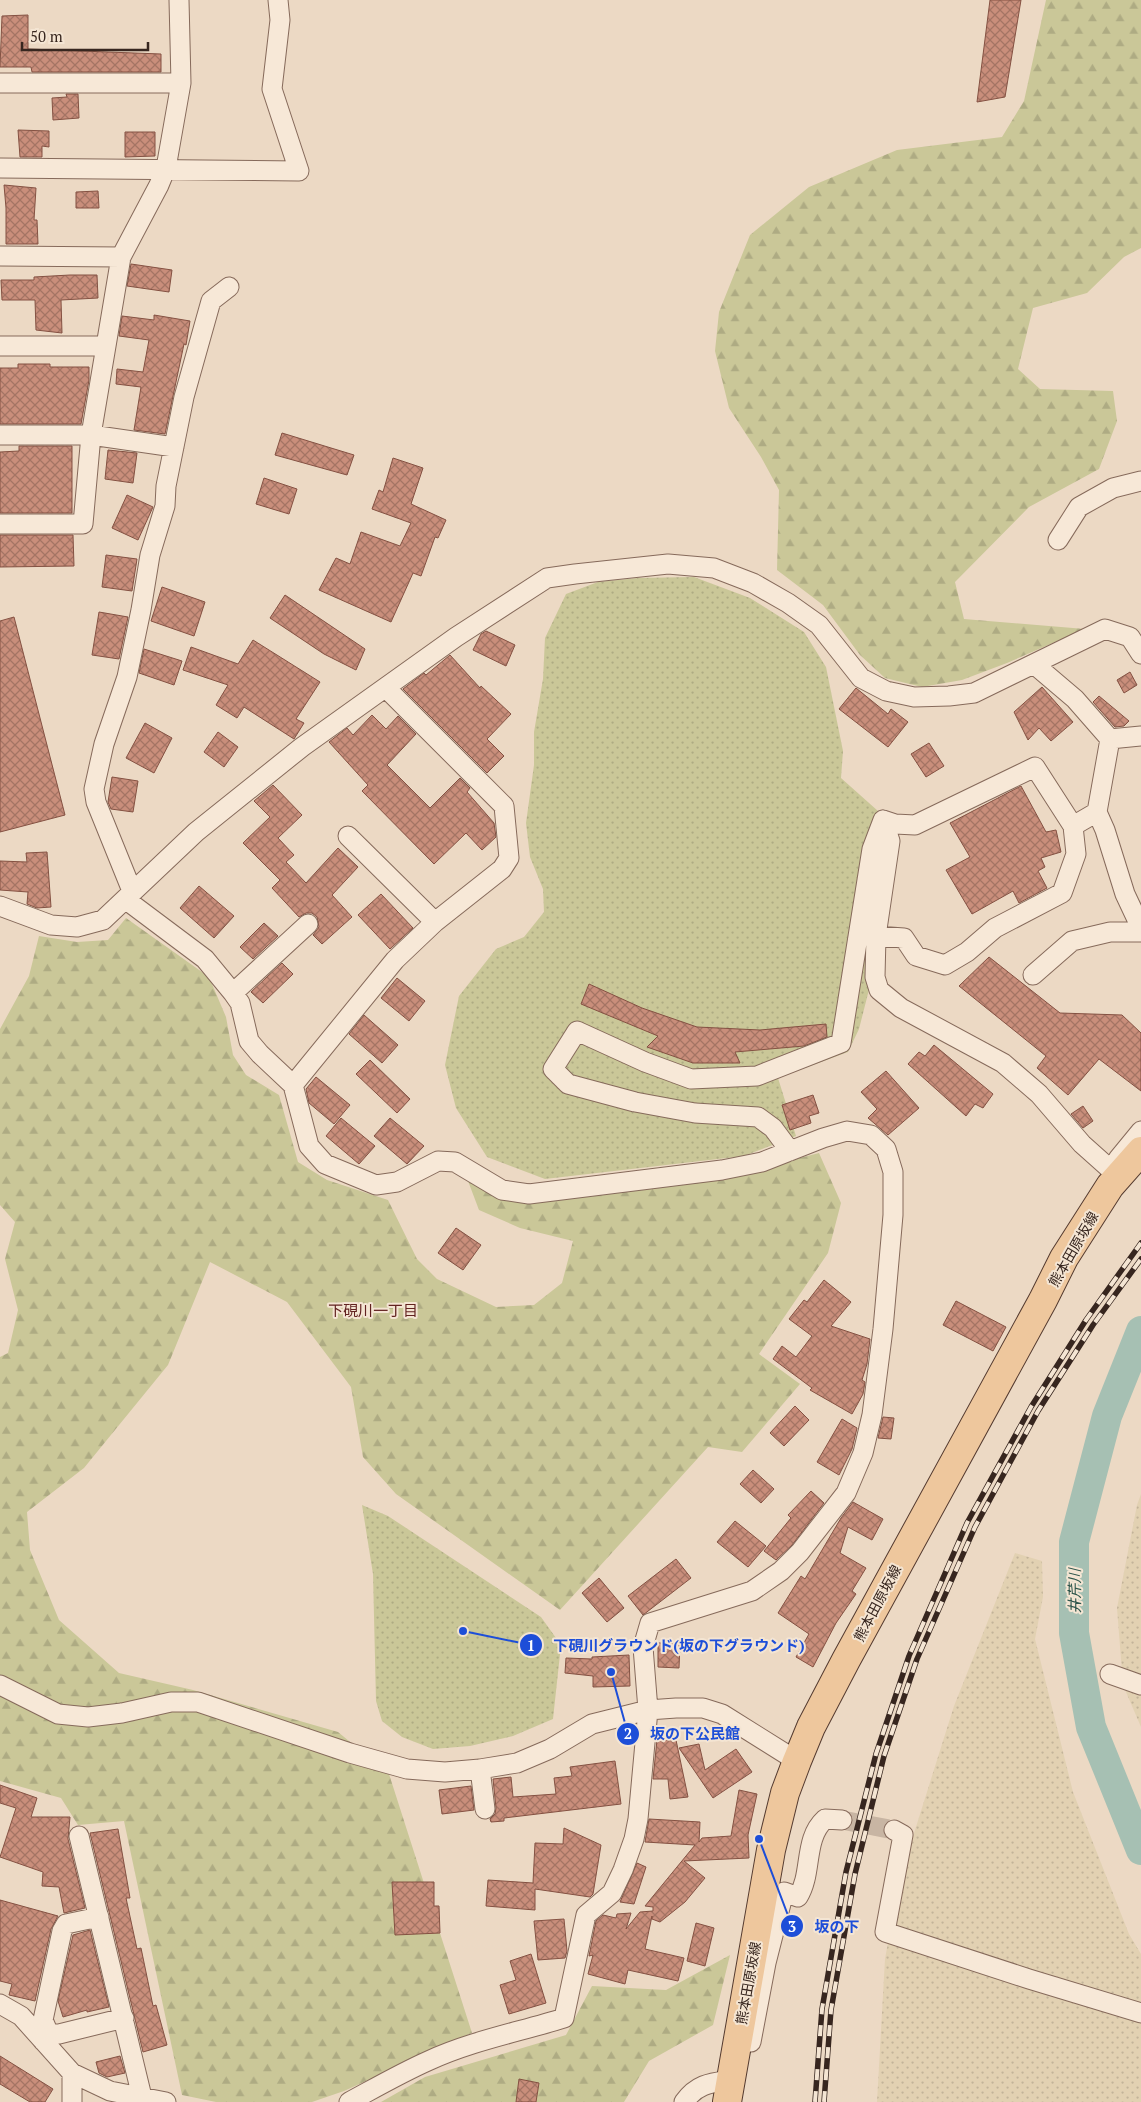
<svg xmlns="http://www.w3.org/2000/svg" width="1141" height="2102" font-family="'PT Serif','Noto Sans JP',serif">
	<defs>
		<pattern id="farmland-dots" width="8" height="8" patternUnits="userSpaceOnUse" patternTransform="scale(1.25)"><rect width="8" height="8" fill="#e2d1b2"/><path d="M2 2h.1M6 6h.1" fill="none" stroke="#c2b399" stroke-width="1.8" stroke-linecap="round"/></pattern>
		<pattern id="green-dots" width="8" height="8" patternUnits="userSpaceOnUse" patternTransform="scale(1.25)"><rect width="8" height="8" fill="#cac798"/><path d="M2 2h.1M6 6h.1" fill="none" stroke="#aeab83" stroke-width="1.8" stroke-linecap="round"/></pattern>
		<pattern id="forest-firs" width="22" height="20" patternUnits="userSpaceOnUse" patternTransform="scale(1.25)"><rect width="22" height="20" fill="#cac798"/><path d="M5 1l3.5 6h-7zM16 11l3.5 6h-7z" fill="#aeab83"/></pattern>
		<pattern id="building-cross-hatch" width="8" height="8" patternUnits="userSpaceOnUse" patternTransform="scale(1.25)"><rect width="8" height="8" fill="#c98e7b"/><path d="M0 0l8 8M0 8l8-8" fill="none" stroke="#a47464"/></pattern>
	</defs>
	<rect width="100%" height="100%" fill="#ecd9c4"/>
	<path fill="url(#farmland-dots)" d="M1141 1494V1727L1123 1685 1117 1608 1137 1505Z
		M1015 1553 1042 1561 1043 1597 1035 1639 1073 1792 1129 1934 1141 1954V2102H877L885 1959 899 1881 954 1706Z"/>
	<path fill="url(#green-dots)" d="M694 577 750 598 804 632 826 667 843 751 841 778 878 811 896 843 874 970 859 1029 848 1052 778 1078 796 1136 744 1156 545 1179 487 1157 456 1108 445 1065 459 996 496 949 524 937 544 912 543 889 530 857 526 823 534 765V732L543 679 545 638 566 594 598 582 638 578Z
		M362 1505 388 1516 541 1617 561 1645 553 1719 513 1736 470 1746 433 1749 402 1737 382 1721 376 1701 373 1574Z"/>
	<path fill="url(#forest-firs)" d="M1046 0H1141V248L1124 257 1087 293 1033 308 1018 369 1040 389 1113 391 1117 421 1099 469 1029 507 955 582 964 619 1085 629 1007 663 962 680 922 687 885 678 860 655 823 605 777 570 779 490 761 457 729 408 715 351 719 312 750 235 809 187 897 150 1002 137 1024 101Z
		M126 918 209 977 226 1017 233 1055 246 1075 279 1095 298 1162 327 1180 388 1200 417 1259 437 1279 496 1307 534 1305 562 1283 573 1241 520 1228 479 1210 468 1181 495 1193 726 1177 819 1153 841 1203 828 1253 759 1354 800 1384 742 1452 708 1447 560 1610 396 1494 363 1457 351 1387 287 1302 210 1262 168 1365 84 1468 27 1512 30 1550 59 1620 119 1673 193 1690 338 1732 389 1774 472 2033 344 2091 312 2102H216L182 2095 124 1821 78 1825 61 1798 0 1781V1357L8 1353 18 1310 5 1259 15 1222 0 1205V1029L29 976 39 936 77 942 108 940Z
		M730 1955 713 2025 649 2061 624 2102H381L425 2077 566 2035 592 1986 666 1990Z"/>
	<g fill="none" stroke-linecap="round" stroke-linejoin="round">
		<path stroke="#a6c0b3" stroke-width="30" d="M1141 1331 1107 1416 1074 1542V1633L1091 1727 1141 1850"/>
	</g>
	<path fill="url(#building-cross-hatch)" stroke="#845142" d="M990 0H1021L1005 97 977 102Z
		M28 15V49L161 54V72H32L31 67H0L2 16Z
		M66 94H78L79 118 53 120 52 98 67 97Z
		M18 130 49 131V147L42 146V157H20Z
		M125 132H155V156L125 157Z
		M4 185 36 188 34 220H37L38 244H6V208Z
		M98 191 99 208H76V192Z
		M131 264 172 270 169 292 127 286Z
		M70 275H97L98 298 61 300 62 333 36 330 35 300H2L1 280H34V277Z
		M154 315 190 321 186 345 184 344 165 434 134 430 141 387 116 384 117 369 143 372 149 340 119 336 122 316 154 320Z
		M18 364H50V367H89V380L81 424H0V368H18Z
		M282 433 354 455 347 475 275 455Z
		M19 446H72V513H0V452L19 451Z
		M108 450 137 453 133 483 105 479Z
		M393 458 423 468 411 504 446 520 438 538 435 537 421 576 413 573 391 622 319 590 336 558 350 564 361 532 400 546 411 523 372 509 379 490 383 492Z
		M264 478 297 489 289 514 256 504Z
		M127 495 153 507 138 540 112 528Z
		M0 535H73L74 566 0 567Z
		M106 555 137 559 132 591 102 587Z
		M162 587 205 602 194 636 151 621Z
		M285 595 365 649 356 670 324 654 270 618Z
		M99 612 128 617 119 659 92 655Z
		M14 617 65 815 0 832V621Z
		M486 631 515 645 506 666 473 650 481 634Z
		M253 640 320 682 296 719 304 723 294 739 244 707 237 718 216 705 228 685 183 670 191 647 238 664Z
		M144 649 182 661 174 685 139 673Z
		M450 655 480 688 481 686 511 714 487 739 504 756 487 773 403 689 424 673 426 675Z
		M1130 672 1137 685 1124 693 1117 680Z
		M1042 687 1073 722 1051 741 1039 728 1028 740 1014 712Z
		M856 688 888 714 891 709 908 722 888 747 839 709Z
		M1099 696 1129 721 1124 726 1115 727 1093 702Z
		M372 715 386 729 398 716 416 734 387 765 430 808 460 778 470 788 467 792 494 823 496 837 482 850 466 833 434 864 362 791 368 785 329 742 347 728 353 735Z
		M145 723 172 738 154 773 126 758Z
		M218 732 238 747 224 767 204 752Z
		M929 743 944 766 926 777 911 754Z
		M112 777 138 781 133 812 111 809 108 802Z
		M273 785 302 815 278 838 294 855 286 862 306 883 338 848 358 867 332 895 352 917 322 944 313 935 319 927 317 917 312 913H306L299 917 272 888 280 880 243 843 270 817 254 801Z
		M1021 786 1046 832 1056 830 1061 852 1041 858 1045 867 1038 871 1047 888 1019 903 1013 891 972 914 946 870 970 857 950 823Z
		M47 852 51 907 37 908 27 904 28 892 0 890V861L27 862 26 853Z
		M199 886 234 916 214 938 180 908Z
		M381 894 413 928 390 949 358 915Z
		M264 923 278 936 253 959 240 947Z
		M989 957 1060 1013 1122 1015 1141 1033V1091L1099 1059 1068 1095 1037 1068 1046 1056 959 986Z
		M282 963 293 974 263 1003 251 992Z
		M397 978 425 1001 409 1021 381 998Z
		M589 984 642 1008 697 1027 760 1030 826 1024 827 1037 804 1046 735 1052 740 1063H693L647 1047 658 1036 581 1004Z
		M364 1015 398 1045 382 1063 349 1034Z
		M934 1045 993 1094 983 1108 975 1104 966 1116 908 1064 919 1052 925 1056Z
		M370 1060 410 1099 397 1113 356 1074Z
		M886 1071 919 1108 888 1135 868 1118 877 1109 861 1092Z
		M316 1077 350 1105 334 1124 309 1103 306 1089Z
		M813 1095 819 1113 809 1116 811 1123 790 1130 782 1105Z
		M1083 1106 1093 1121 1083 1128 1071 1114Z
		M341 1118 375 1146 359 1164 326 1136Z
		M390 1118 424 1146 407 1164 374 1136Z
		M456 1228 481 1245 463 1270 438 1253Z
		M824 1280 851 1302 831 1326 870 1339 867 1364 862 1380 865 1382 863 1394 852 1414 810 1390 812 1388 773 1359 782 1346 796 1357 812 1336 789 1319 804 1300 807 1302Z
		M956 1301 1006 1327 993 1351 943 1325Z
		M795 1406 809 1420 784 1446 770 1433Z
		M883 1417 894 1418 891 1439 878 1438Z
		M842 1419 857 1428 852 1449 839 1475 817 1462Z
		M753 1470 774 1489 761 1503 740 1484Z
		M811 1491 824 1503 792 1545 776 1560 764 1551 791 1518 788 1515Z
		M853 1502 883 1519 872 1540 848 1527 840 1553 866 1568 852 1591 856 1594 836 1623 813 1667 796 1657 809 1634 778 1613 801 1576 805 1579 841 1518Z
		M735 1521 766 1546 748 1567 717 1542Z
		M676 1559 691 1578 643 1615 628 1596Z
		M599 1578 624 1608 607 1622 582 1593Z
		M658 1643H680L679 1668 658 1667Z
		M629 1655 630 1686 593 1687V1676L565 1673 566 1658 592 1659V1657Z
		M657 1740H676L688 1797 670 1799 668 1779H653Z
		M699 1744 705 1770 736 1749 752 1772 713 1798 679 1748Z
		M615 1761 621 1804 504 1818V1821L491 1822 490 1819 495 1814 496 1808 493 1779 511 1777 513 1797 556 1794 554 1778 572 1776 570 1767Z
		M0 1785 37 1798 31 1817H70L68 1839 85 1908 64 1913 59 1887 42 1886 43 1872 0 1857 16 1808 0 1803Z
		M471 1786 474 1810 442 1814 439 1790Z
		M739 1790 757 1794 748 1835 749 1858 684 1861 705 1878 685 1902 660 1922 652 1919V1916L645 1949 684 1958 678 1981 628 1970 625 1984 588 1974 593 1955 589 1956 596 1921 603 1915 616 1918 617 1914 631 1913 626 1929 640 1912 653 1911V1907L645 1906 695 1845 645 1842 649 1819 700 1822 699 1842 702 1838 731 1836Z
		M564 1828 601 1845 593 1894 590 1897 535 1889V1910L486 1906 488 1880 533 1883 535 1843 563 1844Z
		M118 1829 130 1898H126L137 1949 141 1948 153 2006 156 2005 167 2045 143 2052 90 1833Z
		M637 1863 646 1867 634 1904 620 1902Z
		M392 1882H434V1906H439L440 1933 395 1935Z
		M0 1900 58 1916 51 1929 35 2001 9 1995 12 1984 0 1981Z
		M564 1919 567 1951 565 1958 538 1960 534 1921Z
		M696 1923 714 1928 705 1966 687 1961Z
		M90 1930 109 2007 87 2012V2010L63 2017 58 2001 73 1935Z
		M531 1954 546 2003 509 2014 500 1985 516 1980 510 1961Z
		M0 2056 53 2089 45 2102H30L0 2084Z
		M120 2056 125 2073 107 2077 99 2073 96 2062Z
		M519 2079 539 2083 536 2102H516Z"/>
	<g fill="none" stroke-linecap="round" stroke-linejoin="round">
		<path stroke="#c8b5a3" stroke-width="19" stroke-dasharray="19 9" stroke-linecap="butt" d="M842 1820 894 1830"/>
		<defs>
			<path id="street" d="M0 83H181
				M0 168 299 171 272 89 280 20 278 0
				M0 256 121 257 91 435 83 524H0
				M121 257 159 185 166 168 181 83 179 0
				M0 346H105
				M0 435H91L174 447
				M1058 540 1079 507 1113 488 1141 481
				M1035 665 1075 699 1110 739 1097 812 1105 830 1125 894 1141 928
				M386 688 504 806 509 858 502 869 435 922
				M1110 739 1141 736
				M1097 812 1073 826 1035 767 915 825 895 824 883 820 890 841 876 936 875 977 879 990 901 1008 1003 1063 1039 1094 1082 1144 1110 1169
				M132 891 96 802 94 789 104 744 127 677 141 610 150 555 165 506 166 486 184 397 211 301 229 287
				M125 899 205 959 233 993 240 1003 249 1041 260 1054 293 1085 309 1146 325 1164 376 1185 397 1182 438 1161 455 1162 502 1190 529 1194 722 1170 762 1162 823 1138 847 1131 871 1135 886 1149 893 1172V1215L883 1329 872 1415 863 1453 846 1493 800 1552 781 1571 752 1591 650 1623 643 1647 648 1710 638 1819 634 1839 623 1870 612 1893 586 1915 564 2018C519 2032 471 2041 428 2061 401 2073 375 2088 349 2102
				M0 906 51 925 77 927 103 920 196 832 302 747 456 637 547 578 575 574 668 564 714 568 753 583 788 603 819 625 861 678 886 691 914 697 949 696 974 693 1105 629 1130 637 1141 654
				M876 936 904 938 916 956 945 965 967 952 995 928 1062 893 1076 854 1073 826
				M1033 975 1072 941 1110 932H1141
				M233 993 308 924
				M293 1085 395 960 435 922 348 836
				M790 1151 773 1128 758 1117 695 1113 635 1102 568 1084 553 1069 577 1031 645 1062 691 1079 757 1076 841 1043 872 849 883 820
				M1118 1159 1141 1131
				M1110 1674 1141 1685
				M0 1685 58 1714 88 1717 122 1713 171 1702H198L350 1753 407 1769 445 1772 480 1769
				M485 1809 480 1769 517 1763 550 1749 592 1724 648 1710 676 1708H703L722 1714 797 1761
				M894 1830 903 1835 885 1932 1029 1979 1141 2013
				M79 1836 142 2097
				M751 1969 766 1963 784 1892 798 1897C813 1873 803 1839 825 1819L842 1820
				M0 2004 21 2016 72 2073 110 2091 166 2102
				M49 2034 43 2020 62 1931 66 1924 99 1917
				M43 2041 49 2034H59L124 2018
				M751 2042 766 1963
				M72 2073V2102
				M684 2102C697 2084 710 2083 731 2080"/>
			<path id="primary" d="M727 2102 771 1850 785 1793 797 1761 811 1727 846 1660 1043 1300 1064 1258 1110 1186 1141 1151"/>
		</defs>
		<use href="#street" stroke="#866a5b" stroke-width="21"/>
		<use href="#primary" stroke="#543a2f" stroke-width="30"/>
		<use href="#street" stroke="#f7e8d7" stroke-width="19"/>
		<use href="#primary" stroke="#eec79d" stroke-width="28"/>
		<defs>
			<path id="rail" d="M815 2102 822 2009 846 1872 876 1754 909 1656 967 1523 1031 1407 1086 1320 1141 1243
				M824 2102 831 2010 855 1874 884 1756 917 1659 975 1527 1038 1411 1093 1325 1141 1259"/>
		</defs>
		<use href="#rail" stroke="#37261f" stroke-width="5.5"/>
		<use href="#rail" stroke="#f4e5d3" stroke-width="4" stroke-dasharray="11" stroke-linecap="butt"/>
	</g>
	<g text-anchor="middle" dominant-baseline="central" stroke-width="4" stroke-linejoin="round" paint-order="stroke">
		<g font-size="14" fill="#37261f" stroke="#f4e5d3">
			<text transform="translate(1073 1249) rotate(-60)">熊本田原坂線</text>
			<text transform="translate(877 1603) rotate(-62)">熊本田原坂線</text>
			<text transform="translate(748 1983) rotate(-80)">熊本田原坂線</text>
		</g>
		<g font-size="15" fill="#622220" stroke="#f4e5d3">
			<text x="373" y="1310">下硯川一丁目</text>
		</g>
		<g font-size="15" font-style="italic" fill="#2e564c" stroke="#f4e5d3">
			<text transform="translate(1074 1591) rotate(-90)">井芹川</text>
		</g>
	</g>
	<path fill="none" stroke="#1d4ed8" stroke-width="2" d="M463 1631L531 1645M611 1672L628 1734M759 1839L792 1926"/>
	<g fill="#1d4ed8" stroke="#f4e5d3" stroke-width="2">
		<circle cx="463" cy="1631" r="5"/>
		<circle cx="611" cy="1672" r="5"/>
		<circle cx="759" cy="1839" r="5"/>
		<circle cx="531" cy="1645" r="12"/>
		<circle cx="628" cy="1734" r="12"/>
		<circle cx="792" cy="1926" r="12"/>
	</g>
	<g font-size="15" text-anchor="middle" font-weight="bold" fill="#fff">
		<text x="531" y="1651">1</text>
		<text x="628" y="1739">2</text>
		<text x="792" y="1932">3</text>
	</g>
	<g font-size="15" text-anchor="middle" font-weight="bold" fill="#1d4ed8" stroke="#f4e5d3" stroke-width="4" stroke-linejoin="round" paint-order="stroke">
		<text x="679" y="1651">下硯川グラウンド(坂の下グラウンド)</text>
		<text x="695" y="1739">坂の下公民館</text>
		<text x="837" y="1932">坂の下</text>
	</g>
	<path d="M22 42v8h126v-8" fill="none" stroke="#37261f" stroke-width="2.5"/>
	<text x="30" y="42" font-size="15" fill="#37261f" stroke="#f4e5d3" stroke-width="4" paint-order="stroke">50 m</text>
</svg>
